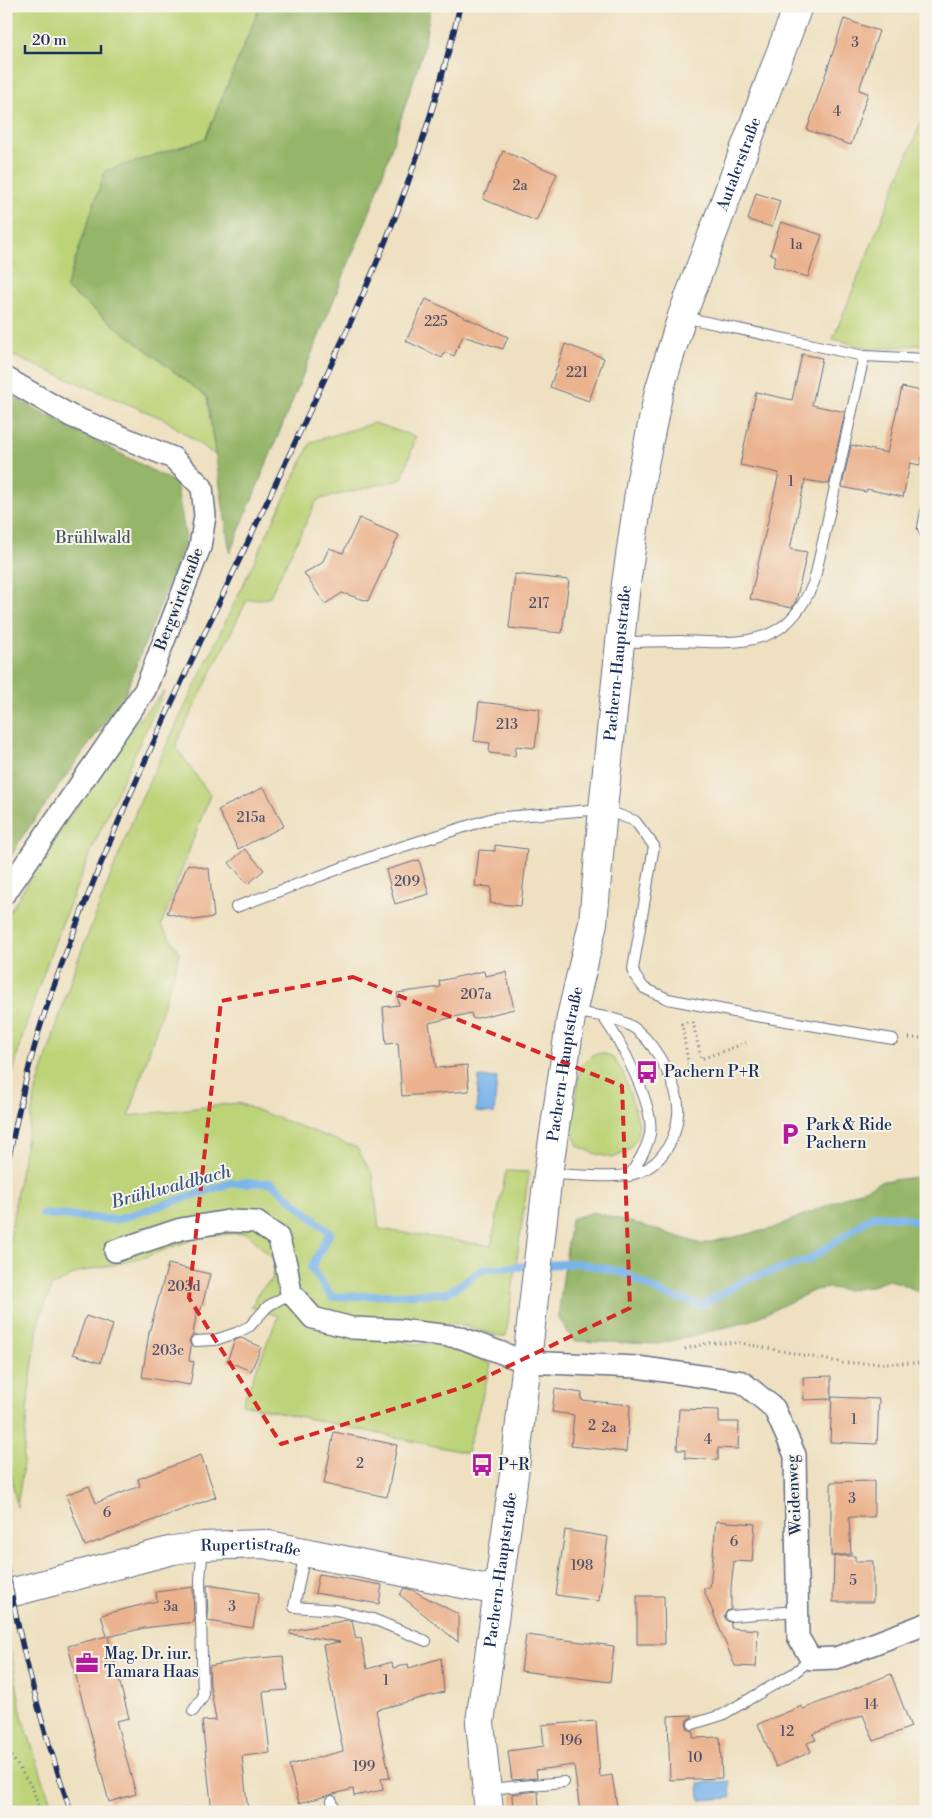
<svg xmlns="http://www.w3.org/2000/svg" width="932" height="1818" font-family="'Libre Bodoni',serif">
	<rect width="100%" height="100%" fill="#f7f3e8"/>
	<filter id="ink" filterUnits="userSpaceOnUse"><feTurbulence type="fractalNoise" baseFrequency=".02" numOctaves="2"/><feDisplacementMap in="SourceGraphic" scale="10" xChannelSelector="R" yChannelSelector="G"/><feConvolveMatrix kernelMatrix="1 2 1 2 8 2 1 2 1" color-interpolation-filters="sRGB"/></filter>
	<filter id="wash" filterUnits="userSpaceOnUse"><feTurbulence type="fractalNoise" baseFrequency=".0096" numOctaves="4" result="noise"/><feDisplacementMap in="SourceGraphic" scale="20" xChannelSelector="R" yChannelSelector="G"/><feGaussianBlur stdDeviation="1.12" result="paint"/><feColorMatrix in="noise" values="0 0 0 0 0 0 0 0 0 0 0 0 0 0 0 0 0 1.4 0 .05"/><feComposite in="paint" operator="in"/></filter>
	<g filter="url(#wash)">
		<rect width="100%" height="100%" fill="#eee0c0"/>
		<path fill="#bcd377" stroke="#6c816a" d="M6 6H256L259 9 205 139 105 171 66 288 207 397 215 455 164 419 6 353Z
			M926 110V344L872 349 833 339Z
			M374 423 416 437 402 479 317 500 269 598 247 600 175 746 210 795 161 925 180 953 129 1116 238 1103 357 1148 373 1176 379 1229 491 1246 506 1171 529 1172 506 1336H499L453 1323 404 1341 416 1345 445 1341 491 1364 467 1453 242 1404 278 1316 251 1307 261 1289 272 1280 274 1260 247 1233 204 1235 140 1259 79 1272 52 1286 39 1320 29 1391 22 1474 17 1507 6 1446V1266L18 1184 36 1091 74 970 140 801 311 442Z
			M164 692C111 802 61 915 24 1031 17 1054 12 1078 6 1101V918L54 840 131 728Z
			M602 1053 613 1058 623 1072 639 1123 637 1138 627 1152 612 1158 596 1154 578 1146 571 1129 580 1067 592 1055Z
			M6 1605 10 1646 22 1716 54 1812H12L6 1804Z"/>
		<path fill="#95b568" stroke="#587263" d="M256 6H431L423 51 373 204 230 553 207 397 66 288 105 171 205 139 259 9Z
			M6 393 176 483 186 539 125 694 20 840 11 857 6 860Z
			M926 1176V1295L900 1283 888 1280 869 1287 848 1290 829 1288 815 1290 750 1321 659 1344 573 1341 558 1316 571 1219 593 1212 645 1226 701 1244 771 1229 883 1181Z"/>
		<path fill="#78b4ea" stroke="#4a72a4" d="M479 1077 497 1078 494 1114 476 1112Z
			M730 1781 731 1798 700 1800 699 1783Z"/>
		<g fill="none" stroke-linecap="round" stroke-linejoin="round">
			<path stroke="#78b4ea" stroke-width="8" d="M42 1214 116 1220 231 1183H272L330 1233 311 1268 332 1297 447 1293 484 1269 578 1263 622 1272 665 1295 702 1305 747 1279 809 1260 873 1216 901 1217 926 1225"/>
		</g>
		<g id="blocks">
			<path fill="#ebb28e" d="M844 19 879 31 859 90 868 93 851 145 807 130Z
				M503 151 557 174 536 221 483 199Z
				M756 193 780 201 772 227 748 220Z
				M781 222 822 235 808 277 773 266 776 256 770 254Z
				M426 299 508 337 503 349 463 336 454 356 445 352 442 358 406 341Z
				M565 344 604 358 589 401 550 387Z
				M802 354 822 358 812 405 845 412 829 484 805 480 790 549 807 552 796 601 792 608 750 599 779 473 740 465 756 392 792 400Z
				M902 387 926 392V441L920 465 910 463 903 497 867 489 866 492 842 487 851 445 887 453Z
				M359 518 399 535 368 601 342 593 325 604 304 573 322 563 329 548 343 553Z
				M515 574 569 580 562 633 509 628Z
				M479 702 540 709 535 748 516 746 515 756 489 753 490 743 474 741Z
				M264 787 284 826 238 849 218 810Z
				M495 845 527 849 521 906 490 903 491 887 475 886 479 850 495 851Z
				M245 849 264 870 248 884 229 863Z
				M419 860 429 894 395 904 386 870Z
				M188 864 209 869 214 917 194 920 167 913Z
				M484 971 485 976 506 972 514 1009 473 1019 471 1013 429 1023 436 1068 467 1065 469 1091 402 1096 398 1043 386 1044 383 1007 399 1005 397 993 440 987 439 981Z
				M168 1264 210 1274 201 1310 197 1309 193 1335 189 1341 191 1346 189 1361 194 1362 190 1385 142 1377 149 1333Z
				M86 1316 113 1325 100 1363 73 1354Z
				M241 1338 261 1347 251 1371 227 1361 235 1340Z
				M831 1376V1399L804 1400 803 1377Z
				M555 1389 582 1393 581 1400 630 1405 626 1452 571 1446 574 1415 552 1412Z
				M832 1397 879 1399 877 1444 830 1442Z
				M679 1409 719 1410V1422H739L738 1449 718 1448V1460L685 1458V1450H677Z
				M334 1432 397 1445 387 1497 324 1484Z
				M201 1455 216 1497 85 1546 66 1495 89 1486 96 1503 140 1486 138 1479Z
				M874 1481V1517H849L851 1554 831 1556V1482Z
				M716 1521 755 1524 752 1562 734 1561 731 1588V1609L727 1611 724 1616 726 1620 731 1623V1628L758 1630 756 1667 735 1666 703 1588H710Z
				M565 1530 608 1537 599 1601 556 1595Z
				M834 1556H855V1561H873V1602H833Z
				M319 1574 382 1585 379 1604 315 1593Z
				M207 1585 259 1593 253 1628 208 1621Z
				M193 1587 194 1622 144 1628 108 1637 129 1718 116 1721 136 1794 109 1802 68 1646 107 1636 101 1615 157 1601 156 1592Z
				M404 1588 412 1590 458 1614V1642L400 1595Z
				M637 1596H664L665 1644H637Z
				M348 1620 352 1621 356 1639 361 1638 367 1669 392 1662 393 1668 408 1664 409 1668 441 1658 444 1692 376 1710 390 1778 381 1779 383 1790 354 1796 353 1789 299 1803 289 1765 343 1751 323 1645 340 1642 290 1634V1631Z
				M526 1635 614 1646 610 1682 521 1671Z
				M283 1656 287 1690 263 1692 270 1753 242 1756 248 1812H212L202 1721 216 1720 210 1685 209 1666 248 1659Z
				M891 1674 911 1727 874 1741 863 1715 813 1734 816 1740 807 1743 811 1752 776 1767 758 1724 802 1706 803 1709Z
				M692 1715V1717L688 1719 686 1723 688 1729 693 1731V1738L720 1737 722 1778 670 1780 668 1716Z
				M596 1721 600 1777 612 1775 618 1812H580L574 1765 536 1770 537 1778 512 1780 508 1751 544 1746 542 1725Z
				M538 1791 539 1812H513L512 1794Z"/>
		</g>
	</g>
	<g filter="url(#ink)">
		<use href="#blocks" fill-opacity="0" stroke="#656d80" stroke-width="1"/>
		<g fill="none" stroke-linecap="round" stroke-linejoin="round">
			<defs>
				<path id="service" d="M683 317 864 356 926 359
					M926 511 923 528 926 535
					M621 642C640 642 659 641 679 641 711 642 752 647 780 628 797 617 806 599 814 582L864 356
					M236 907 379 854 493 818 603 809 635 821 654 846 633 969 635 976 644 988 668 999 750 1015 893 1039
					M603 1017C620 1040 655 1106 650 1134 647 1149 637 1164 629 1176
					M549 1174C572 1174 620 1180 640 1172 662 1163 676 1139 678 1115 681 1090 657 1047 638 1031 622 1017 594 1015 573 1012
					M196 1341 215 1340 236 1333 250 1326 268 1306 291 1293
					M305 1553 294 1607 336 1610 373 1619 426 1641
					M731 1616 798 1611
					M193 1711 203 1697 200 1579 203 1547
					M693 1724 722 1715 794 1673 811 1659
					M488 1789 564 1782
					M332 1801 335 1812"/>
				<path id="minor" d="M6 378 71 416 173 458 202 487 205 516 200 547 145 690 6 892
					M115 1251 181 1229 228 1221 256 1222 278 1237 286 1264 291 1293 313 1318 352 1328 399 1330 459 1337 526 1362 637 1367 742 1382 774 1408 795 1455 798 1637 811 1659 836 1658 926 1624"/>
				<g id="secondary">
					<path id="s1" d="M6 1594 173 1550 203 1546 264 1544 498 1591"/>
					<path id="s2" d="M489 1812 480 1722 515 1467 548 1174 571 1017 593 923 603 809 626 584 641 479 659 391 682 316 798 6"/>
				</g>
			</defs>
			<use href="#service" stroke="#656d80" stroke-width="12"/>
			<use href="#minor" stroke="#656d80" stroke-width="24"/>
			<use href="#secondary" stroke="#656d80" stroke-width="30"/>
			<path stroke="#656d80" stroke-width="3" stroke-dasharray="1 4" stroke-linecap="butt" d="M687 1022 682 1024 690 1075
				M693 1022 701 1059 746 1043
				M909 1038H926
				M685 1349 708 1343H741L843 1363H926
				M6 1748 33 1789 40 1812"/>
			<use href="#service" stroke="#fff" stroke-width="10"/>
			<use href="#minor" stroke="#fff" stroke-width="21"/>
			<use href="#secondary" stroke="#fff" stroke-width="28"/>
			<defs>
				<path id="rail" d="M6 1171C17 1119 27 1068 43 1018 108 823 203 639 290 453 323 382 357 312 386 240 417 164 441 86 460 6
					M6 1563C20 1647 43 1731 71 1812"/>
			</defs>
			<use href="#rail" stroke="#1b2f5e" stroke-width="5.5"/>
			<use href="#rail" stroke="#f7f3e8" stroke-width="4" stroke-dasharray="11" stroke-linecap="butt"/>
		</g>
	</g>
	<path fill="none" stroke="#d62828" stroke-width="4" stroke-dasharray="10 6" stroke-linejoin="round" d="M353 977 622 1086 630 1308 467 1386 281 1444 189 1298 221 1001Z"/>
	<defs>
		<symbol id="bus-bare" viewBox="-9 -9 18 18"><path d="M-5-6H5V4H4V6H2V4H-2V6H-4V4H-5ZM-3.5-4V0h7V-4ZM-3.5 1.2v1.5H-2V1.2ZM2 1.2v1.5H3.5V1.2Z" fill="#b5179e" stroke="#f7f3e8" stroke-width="2.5" paint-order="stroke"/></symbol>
		<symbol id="parking-bare" viewBox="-9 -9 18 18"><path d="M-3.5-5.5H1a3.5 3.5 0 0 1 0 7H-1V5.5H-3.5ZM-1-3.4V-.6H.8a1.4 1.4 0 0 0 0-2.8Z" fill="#b5179e" stroke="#f7f3e8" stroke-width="2.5" paint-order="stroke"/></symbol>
		<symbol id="office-bare" viewBox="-9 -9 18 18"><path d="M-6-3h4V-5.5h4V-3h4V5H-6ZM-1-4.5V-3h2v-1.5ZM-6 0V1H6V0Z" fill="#b5179e" stroke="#f7f3e8" stroke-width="2.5" paint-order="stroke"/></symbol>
	</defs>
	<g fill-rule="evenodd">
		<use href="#bus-bare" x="631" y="1056" width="32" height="32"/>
		<use href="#parking-bare" x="774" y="1118" width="32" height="32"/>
		<use href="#bus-bare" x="466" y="1449" width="32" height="32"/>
		<use href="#office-bare" x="71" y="1647" width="32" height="32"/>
	</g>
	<g text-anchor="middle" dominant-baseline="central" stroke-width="4" stroke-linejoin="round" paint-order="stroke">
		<g font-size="14" fill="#4f506a">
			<text x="855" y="43">3</text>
			<text x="837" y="112">4</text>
			<text x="520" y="186">2a</text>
			<text x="796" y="245">1a</text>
			<text x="436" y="322">225</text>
			<text x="577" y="373">221</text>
			<text x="791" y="482">1</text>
			<text x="539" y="604">217</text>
			<text x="507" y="725">213</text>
			<text x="251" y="818">215a</text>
			<text x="407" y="882">209</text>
			<text x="476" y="995">207a</text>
			<text x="184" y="1287">203d</text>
			<text x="168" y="1351">203c</text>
			<text x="854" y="1420">1</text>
			<text x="592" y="1426">2</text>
			<text x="609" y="1428">2a</text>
			<text x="708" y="1440">4</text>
			<text x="360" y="1464">2</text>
			<text x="852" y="1499">3</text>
			<text x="107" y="1513">6</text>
			<text x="734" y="1542">6</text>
			<text x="582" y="1566">198</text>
			<text x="853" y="1581">5</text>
			<text x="171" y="1607">3a</text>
			<text x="232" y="1607">3</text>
			<text x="386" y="1681">1</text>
			<text x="871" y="1705">14</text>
			<text x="787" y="1732">12</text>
			<text x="571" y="1741">196</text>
			<text x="695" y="1758">10</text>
			<text x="364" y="1767">199</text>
		</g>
		<g font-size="16" fill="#1b2f5e" stroke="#f7f3e8">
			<text stroke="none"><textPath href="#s2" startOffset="1675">Autalerstraße</textPath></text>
			<text transform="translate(179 599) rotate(-69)">Bergwirtstraße</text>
			<text stroke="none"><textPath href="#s2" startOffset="1159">Pachern-Hauptstraße</textPath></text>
			<text stroke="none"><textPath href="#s2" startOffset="754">Pachern-Hauptstraße</textPath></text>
			<text transform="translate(794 1495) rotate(-93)">Weidenweg</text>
			<text stroke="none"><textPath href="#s1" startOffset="251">Rupertistraße</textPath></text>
			<text stroke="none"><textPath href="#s2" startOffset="244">Pachern-Hauptstraße</textPath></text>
		</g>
		<g font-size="16" fill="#435864" stroke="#f7f3e8">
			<text x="93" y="538">Brühlwald</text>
		</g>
		<g font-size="16" fill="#1b2f5e" stroke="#f7f3e8" text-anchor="start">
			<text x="664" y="1072">Pachern P+R</text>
			<text x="806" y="1125">Park &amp; Ride<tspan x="806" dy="18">Pachern</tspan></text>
			<text x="498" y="1465">P+R</text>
			<text x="104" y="1654">Mag. Dr. iur.<tspan x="104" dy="18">Tamara Haas</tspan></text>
		</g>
		<g font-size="18" font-style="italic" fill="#375788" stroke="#f7f3e8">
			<text transform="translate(171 1187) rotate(-15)">Brühlwaldbach</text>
		</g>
	</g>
	<rect width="932" height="1818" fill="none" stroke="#f7f3e8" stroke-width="25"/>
	<path d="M25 45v8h76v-8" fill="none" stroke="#1b2f5e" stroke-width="2.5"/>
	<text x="32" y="45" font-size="15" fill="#1b2f5e" stroke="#f7f3e8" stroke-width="4" paint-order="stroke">20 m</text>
</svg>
